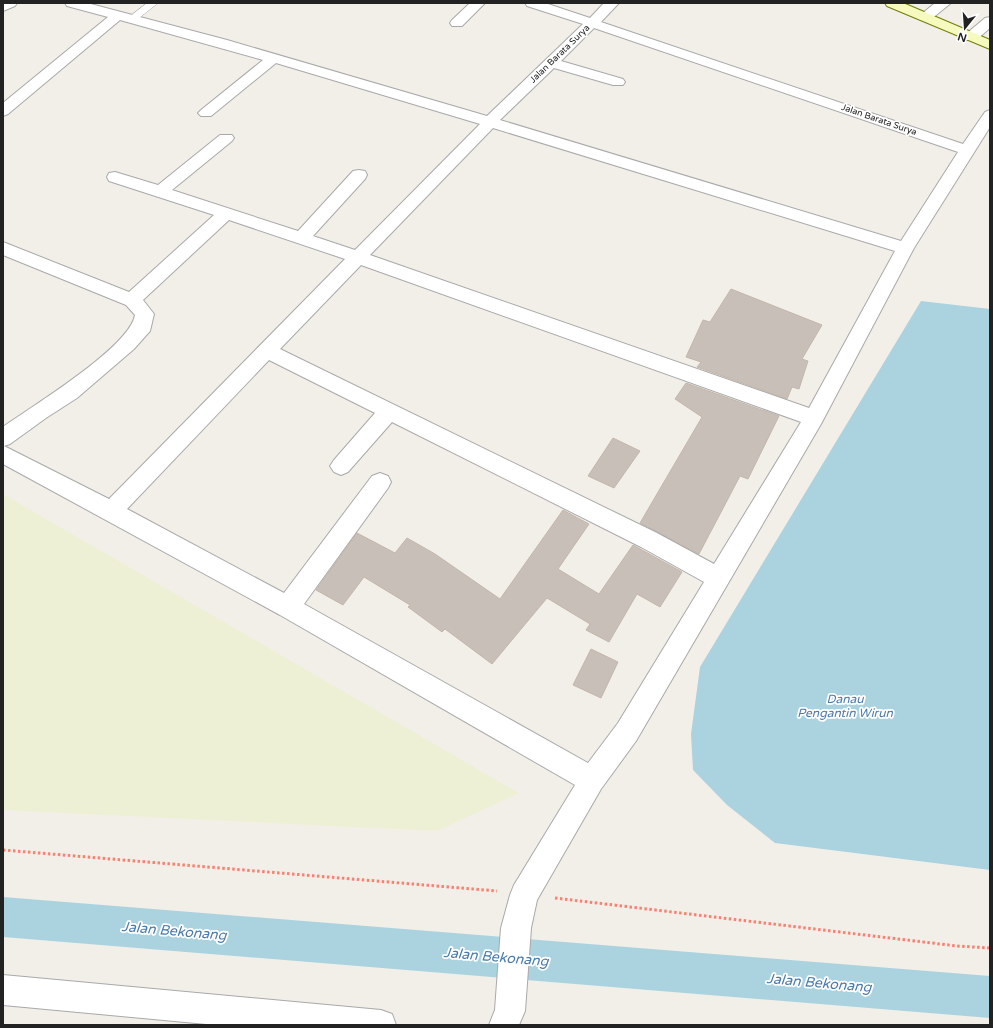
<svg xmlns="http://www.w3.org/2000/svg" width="993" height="1028" font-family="'Varela Round',sans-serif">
	<rect width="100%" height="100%" fill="#f2efe9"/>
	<path fill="#eef0d5" d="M3 494 519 793 437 831 3 810Z"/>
	<path fill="#aad3df" d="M921 301 990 309V870L775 843 727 805 693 770 691 734 700 667Z"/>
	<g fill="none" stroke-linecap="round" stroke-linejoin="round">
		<path fill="#aad3df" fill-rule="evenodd" d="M3 897 990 976V1018L3 937Z"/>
	</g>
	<path fill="#c7bfb8" stroke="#c4b6ab" d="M731 289 822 325 802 359 808 361 799 389 792 387 787 399 697 367 701 362 686 357 703 320 710 322Z
		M686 383 779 416 748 479 740 476 699 554 640 523 702 417 675 399Z
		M613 438 640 451 614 488 588 476Z
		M563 510 589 524 558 569 599 594 633 545 682 572 660 607 637 594 609 642 586 630 590 624 547 598 492 664 445 629 442 632 408 607 410 605 364 577 343 605 316 590 357 533 395 553 407 538 435 554 500 599Z
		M591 649 618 662 601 698 573 685Z"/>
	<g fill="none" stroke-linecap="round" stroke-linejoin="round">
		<defs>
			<path id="lane" d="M147 3H158L134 22H128V18Z"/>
			<path id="street" d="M3 3H17L15 6 3 11Z
				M65 3H87L227 40 487 116 583 24 527 6 525 3H545L590 18 604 3H619L601 22 963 144 985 112 990 110V127L914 248 821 424 636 741 601 789 537 900 531 928 525 1011 519 1025H489L495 1010 501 928 510 895 514 885 575 785 280 615 3 464V427C31 407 130 347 135 315L126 305 3 255V242L129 292 214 215 109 181 107 177 109 173 115 172 158 185 220 135H232L234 138 232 141 172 190 298 231 353 171 359 170 365 171 367 175 365 179 313 236 355 250 480 124 276 63 211 116H201L198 113 201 110 263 60 120 20 8 114 3 116V103L108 17 67 6ZM594 28 958 152 901 241 500 120 554 68 613 85H623L625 82 623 79 561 61ZM493 128 895 251 809 408 370 255ZM229 220 345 259 109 499 4 446 10 444 46 418 77 398 134 349 150 331 154 314 143 300ZM361 265 801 422 714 564 657 533 280 349ZM269 360 375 413 334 460 330 466 334 472 341 475 348 472 392 422 641 547 704 582 618 723 588 763 304 604 388 488 391 482 388 476 380 473 372 476 284 593 127 509Z
				M470 3H485L462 26H452L450 23 452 20Z
				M935 3H951L930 20H920L918 17Z
				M990 17V28L976 40H966L964 37 966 34 985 18Z
				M3 975 381 1010 392 1014 396 1025H217L3 1005Z"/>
			<path id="secondary" d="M885 3H903L990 40V49L887 6Z"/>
		</defs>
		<use href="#lane" stroke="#a9a9a9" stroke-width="1"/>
		<use href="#street" stroke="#a9a9a9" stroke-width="2"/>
		<use href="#secondary" stroke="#707d05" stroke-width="2"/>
		<path stroke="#fa8072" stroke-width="3" stroke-dasharray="2.5 2.5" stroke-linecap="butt" d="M3 850 497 891
			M555 898 957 946 990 948"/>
		<use href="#lane" fill="#fff" fill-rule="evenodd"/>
		<use href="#street" fill="#fff" fill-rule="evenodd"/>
		<use href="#secondary" fill="#f7fabf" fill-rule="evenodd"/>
	</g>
	<g text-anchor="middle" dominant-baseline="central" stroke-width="3.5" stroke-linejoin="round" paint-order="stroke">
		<g font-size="9" fill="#222" stroke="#fff">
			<text transform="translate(560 54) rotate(-44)">Jalan Barata Surya</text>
			<text transform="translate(879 120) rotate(19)">Jalan Barata Surya</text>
		</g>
		<g font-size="12" font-style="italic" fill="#4a7aab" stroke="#fff">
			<text x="845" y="699">Danau<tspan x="845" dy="14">Pengantin Wirun</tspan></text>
		</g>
		<g font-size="14" font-style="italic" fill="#4a7aab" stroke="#fff">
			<text transform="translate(174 931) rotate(5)">Jalan Bekonang</text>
			<text transform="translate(496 957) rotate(5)">Jalan Bekonang</text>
			<text transform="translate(819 983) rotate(5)">Jalan Bekonang</text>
		</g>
	</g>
	<rect width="993" height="1028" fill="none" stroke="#222222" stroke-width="8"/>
	<g transform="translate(965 28) rotate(197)" stroke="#ffffff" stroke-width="3" paint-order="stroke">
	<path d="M0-3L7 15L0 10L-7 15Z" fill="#222222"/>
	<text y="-6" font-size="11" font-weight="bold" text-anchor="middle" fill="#222222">N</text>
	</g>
</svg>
